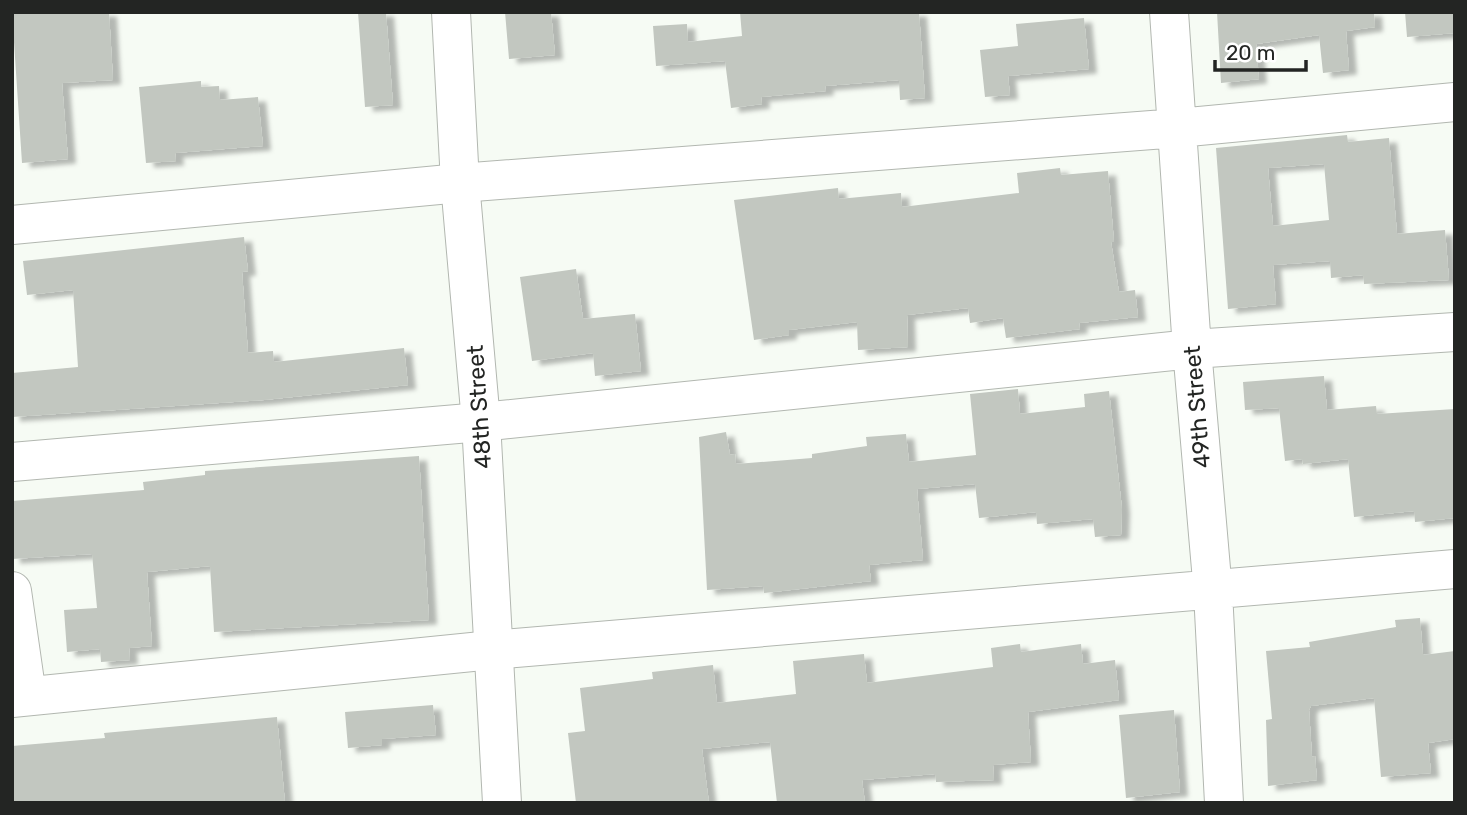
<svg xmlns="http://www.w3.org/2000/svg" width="1467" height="815" font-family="Rubik,sans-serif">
	<defs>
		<filter id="shadow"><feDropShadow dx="8" dy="4.5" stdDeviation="2" flood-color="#0004"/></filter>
	</defs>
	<rect width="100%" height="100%" fill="#f6fbf4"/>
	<path fill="#c2c7c0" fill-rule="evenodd" filter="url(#shadow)" d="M12 12H109L113 80 62 83 68 159 22 163Z
		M358 12H386L393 105 365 107Z
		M505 12H551L555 55 509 59Z
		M740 12H919L925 98 900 100 899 80 825 86 826 91 761 97 762 104 731 108 725 61 656 66 653 26 687 24 688 42 742 36Z
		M1217 12H1374L1375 27 1346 31 1349 70 1323 73 1319 35 1256 44 1259 79 1221 83Z
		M1405 12H1455V33L1407 37Z
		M1084 18 1089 69 1008 76 1010 95 985 97 980 50 1018 46 1016 24Z
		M201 81V87L219 86 220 100 258 97 263 146 175 153 176 161 146 163 139 87Z
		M1347 135 1348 142 1389 138 1397 234 1445 230 1449 280 1364 284 1363 275 1331 278 1330 261 1273 265 1276 304 1228 309 1216 148ZM1324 164 1329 220 1273 226 1268 168Z
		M1060 168 1061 175 1108 171 1114 242H1111L1119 292 1135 290 1138 317 1079 323 1080 329 1006 338 1003 318 970 323 968 308 907 315 908 347 858 350 857 322 789 330V335L754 340 734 200 838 188 839 199 901 193 902 207 1019 193 1017 173Z
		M244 237 248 271 242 272 248 353 273 351 274 362 404 348 408 385 264 400 12 417V373L78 367 73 290 27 295 23 261Z
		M576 269 583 319 635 314 641 371 595 376 593 353 532 361 520 277Z
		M1324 376 1327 410 1376 406 1377 414 1455 409V518L1415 522 1414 511 1354 517 1348 459 1303 464 1302 459 1285 461 1279 408 1245 410 1243 382Z
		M1018 389 1020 414 1085 407 1084 394 1109 391 1122 509 1121 535 1095 537 1093 519 1037 524 1036 512 979 518 975 484 917 489 923 560 869 565 871 581 764 593 763 586 707 590 699 437 726 432 730 455 735 454 736 464 812 458V454L867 446 866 437 906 434 909 462 976 455 970 394Z
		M419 456 429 620 214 632 210 566 147 572 152 646 129 648 130 660 101 662 100 649 67 652 64 610 97 608 92 554 12 559V501L144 490 143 482 205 475V471Z
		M1420 618 1423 655 1455 651V739L1428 743 1431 773 1381 777 1374 698 1311 706 1309 710 1312 757 1315 756 1317 780 1268 786 1266 720 1272 719 1266 651 1310 647 1309 642 1396 627 1395 620Z
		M1020 644 1021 652 1081 644 1083 664 1115 660 1119 700 1028 712 1031 762 993 765 994 780 936 782 935 774 862 780 865 803H777L770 742 702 749 709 803H576L568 733 585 731 580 688 653 679 652 672 713 665 717 703 796 694 793 661 864 654 867 683 993 667 991 648Z
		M433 705 436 735 382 739V745L348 748 345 712Z
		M1174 710 1180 792 1126 798 1119 715Z
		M277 717 285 803H12V746L105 738 104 733Z"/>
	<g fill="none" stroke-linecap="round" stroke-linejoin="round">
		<defs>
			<path id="minor" d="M1169 12 1192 349 1213 592 1224 803
				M12 225 460 183 1178 128 1455 102
				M12 462 481 422 1192 349 1455 332
				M12 591 27 696
				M12 698 492 650 1455 569"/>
			<path id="major" d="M451 12 460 183 481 422 502 803"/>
		</defs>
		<use href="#minor" stroke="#b2b7b0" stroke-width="40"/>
		<use href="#major" stroke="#b2b7b0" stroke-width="40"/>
		<use href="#minor" stroke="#fff" stroke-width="38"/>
		<use href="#major" stroke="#fff" stroke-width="38"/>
	</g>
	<g text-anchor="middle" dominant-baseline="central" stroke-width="7" stroke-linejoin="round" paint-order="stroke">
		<g font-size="23" fill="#232523" stroke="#fff">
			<text transform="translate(479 407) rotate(-94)">48th Street</text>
			<text transform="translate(1197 407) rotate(-95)">49th Street</text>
		</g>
	</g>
	<rect width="1467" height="815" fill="none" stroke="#232523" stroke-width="28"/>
	<path d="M1215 60v10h91v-10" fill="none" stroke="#232523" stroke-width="3.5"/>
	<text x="1226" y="60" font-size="21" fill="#232523" stroke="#ffffff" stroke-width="5" paint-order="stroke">20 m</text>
</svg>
